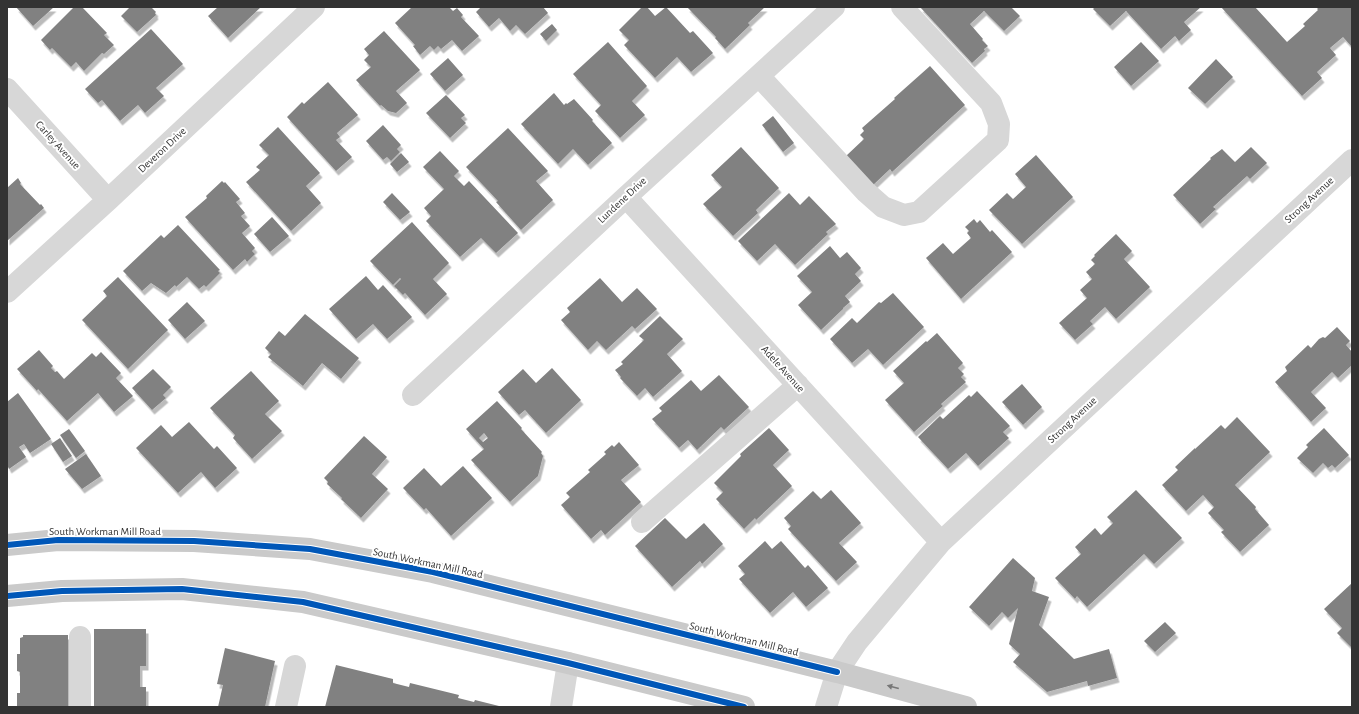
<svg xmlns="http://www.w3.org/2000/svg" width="1359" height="714" font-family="'Alegreya Sans',sans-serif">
	<defs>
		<filter id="shadow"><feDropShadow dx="2.5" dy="4.5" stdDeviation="0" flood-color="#0004"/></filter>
	</defs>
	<rect width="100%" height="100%" fill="#fff"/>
	<path fill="#818181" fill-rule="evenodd" filter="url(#shadow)" d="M16 7H54L33 26Z
		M74 7H82L107 33 104 35 114 45 104 54 102 53 84 71 76 62 71 67 52 48 50 50 41 40Z
		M130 7H153L152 8 156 12 155 13 156 15 137 32 121 16Z
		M218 7H261L228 38 208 16Z
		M412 7H449L453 11 457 8 463 15 461 17 479 36 462 51 452 40 441 49 438 46 434 50 430 46 420 55 413 46 415 45 395 23Z
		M481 7H543L548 13 525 34 516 25 510 31 499 18 489 27 476 12Z
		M642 7H647L655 16 666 7 690 33 693 31 713 53 691 72 677 57 655 78 624 45 629 40 619 30Z
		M687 7H765L748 23 750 25 725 49 715 38 716 37Z
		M920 7H1011L1020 16 1004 31 984 11 970 24 983 39 982 40 988 46 984 49 985 51 972 63Z
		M1095 7H1201L1184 22 1191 30 1179 41 1175 36 1161 49 1126 11 1110 26 1093 9Z
		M1221 7H1255L1287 42 1305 26 1303 24 1318 10 1317 9 1319 7H1352V47L1343 37 1330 48 1336 55 1317 72 1322 78 1302 96Z
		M552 24 557 30 546 41 540 34Z
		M151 29 183 64 156 88 164 96 145 113 138 105 120 121 102 100 98 103 85 89Z
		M384 31 420 70 396 91 407 103 396 113 388 111 381 105 380 106 356 80 371 67 364 60 369 55 364 49Z
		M608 42 647 86 632 101 645 115 620 138 595 111 601 105 573 74Z
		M1141 42 1159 61 1131 86 1114 67Z
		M448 58 463 75 445 91 430 74Z
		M1216 59 1233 77 1205 104 1188 88Z
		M930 66 965 105 892 172 890 169 872 186 846 156 864 139 860 135 864 131 862 128 895 99 894 98Z
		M328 82 358 115 337 133 340 137 336 140 352 157 336 171 287 117 302 102 304 104Z
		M554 93 564 105 566 103 567 104 574 99 593 120 592 121 612 143 588 165 573 149 558 164 521 124Z
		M446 95 465 115 461 118 466 123 450 138 426 113Z
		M773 116 794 143 783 152 762 125Z
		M383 125 401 145 397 149 400 152 391 161 387 157 383 160 366 141Z
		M278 127 320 173 306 186 321 203 291 231 246 182 260 170 256 167 269 155 259 145Z
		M508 128 548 171 536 181 553 200 521 230 496 202 498 201 466 167Z
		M741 147 779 188 756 210 758 213 733 236 703 204 722 187 711 175Z
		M1251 147 1267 163 1250 179 1247 176 1213 207 1216 209 1200 224 1173 195 1211 159 1210 158 1222 149 1235 162Z
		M440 151 459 171 454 176 464 186 469 181 518 233 496 253 481 238 460 257 426 221 431 216 424 208 444 189 423 167Z
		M401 153 409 162 397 172 390 164Z
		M1036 155 1073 197 1022 244 989 210 1007 193 1013 199 1026 187 1015 174Z
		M18 178 21 183 20 184 40 205 41 204 44 208 7 241V188Z
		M222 181 224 183 225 182 240 199 236 202 245 213 241 216 250 226 242 233 255 248 252 251 255 254 247 262 245 259 233 270 185 217 207 198 206 196Z
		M392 193 410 212 400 220 383 202Z
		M789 193 800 205 809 196 836 224 826 232 828 234 795 265 775 244 757 261 738 241Z
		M272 217 289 236 270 252 254 234Z
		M974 219 977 223 980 220 990 232 992 230 1012 252 961 299 926 258 943 243 953 254 971 238 967 233 969 231 965 227Z
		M412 222 449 263 433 279 447 294 425 315 405 293 403 295 394 286 401 279 400 278 393 285 370 261Z
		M178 225 220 270 218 271 220 273 206 287 204 285 199 289 187 277 176 287 175 285 166 293 151 283 142 291 123 271 161 235 164 238Z
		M1116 234 1132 251 1124 259 1150 287 1116 319 1105 307 1090 321 1093 324 1075 340 1059 323 1087 298 1080 290 1092 279 1086 272 1095 264 1091 260 1095 256 1094 255Z
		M830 246 840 258 847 252 861 268 855 274 861 281 845 296 850 302 843 308V309L821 330 798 305 812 292 797 276Z
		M366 276 378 290 383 285 412 317 387 339 373 324 356 339 329 309Z
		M118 277 168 330 128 369 82 320 107 296 103 291Z
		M600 278 622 302 637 288 657 309 635 329 632 326 606 350 597 341 588 350 561 320 570 312 567 308Z
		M893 293 924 327 883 365 868 349 852 363 830 339 852 318 857 323 879 302 881 303Z
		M187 302 205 321 185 339 168 320Z
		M305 314 359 358 341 379 322 363 303 386 268 357 271 354 265 348 279 331 285 336Z
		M660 316 683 339 667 354 682 371 653 397 645 388 637 396 620 378 621 377 615 370 623 364 621 362 644 340 639 336Z
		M1337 327 1350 341 1346 345 1352 352V365L1338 378 1332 372 1311 392 1326 408 1311 422 1275 382 1287 371 1285 367 1308 345 1311 348 1319 339 1323 337 1325 338Z
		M937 333 963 363 958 368 964 374 961 377 966 382 941 404 943 406 914 432 885 400 904 383 893 371 926 341 927 342Z
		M39 350 53 366 51 368 55 372 57 371 64 379 92 353 96 357 101 352 121 373 116 378 133 396 114 412 98 393 67 421 38 389 37 391 17 369Z
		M552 368 581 400 546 433 525 410 519 415 498 392 523 369 536 383Z
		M153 369 171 387 163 395 166 398 152 410 132 388Z
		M251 371 279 401 265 414 282 431 252 459 233 438 235 435 210 408Z
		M719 375 749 407 724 430 721 427 697 450 688 440 679 448 652 419 662 411 659 408 691 380 701 391Z
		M1022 384 1042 407 1023 425 1002 402Z
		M977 391 1010 426 1003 432 1009 438 978 466 966 453 948 469 918 437 940 416 943 419 969 395 971 397Z
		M18 393 51 439 30 453 24 444 19 447 26 457 9 469 7 465V402Z
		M497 401 522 428 521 429 542 452 541 453 543 456 538 476 510 502 471 460 484 449 466 429ZM484 433 488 438 483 442 479 438Z
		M1237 417 1270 452 1235 485 1256 507 1255 509 1269 525 1240 552 1221 532 1224 530 1208 513 1214 507 1203 495 1186 511 1162 485 1178 470 1175 467 1195 448V449L1221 425 1225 429Z
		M189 422 214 449 217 446 237 468 215 488 201 472 178 493 136 448 161 425 172 437Z
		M769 428 789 450 773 465 792 486 756 520 755 518 744 529 716 499 723 492 714 483 741 456 740 454Z
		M1324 428 1349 455 1335 468 1332 465 1328 468 1323 463 1313 473 1297 458 1308 447 1306 445Z
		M69 429 85 451 76 458 60 435Z
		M364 436 387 457 372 474 388 489 361 518 341 499 342 498 327 484 328 482 324 478Z
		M60 438 72 456 63 462 51 444Z
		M619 442 639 465 621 480 641 502 605 535 601 530 591 539 561 505 570 497 566 493 590 472 588 470 606 454 604 452 612 445 614 447Z
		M86 454 101 476 82 489 65 469Z
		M463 466 492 498 451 536 426 508 424 510 403 488 424 468 441 486Z
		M831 490 861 523 839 543 857 562 836 581 788 529 791 526 784 518 813 491 821 499Z
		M1136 490 1182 538 1154 564 1144 554 1087 607 1077 596 1075 599 1055 578 1081 554 1075 547 1095 528 1101 535 1113 523 1107 517Z
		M665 518 686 539 704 523 723 544 702 564 700 561 672 587 635 546Z
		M765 541 772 549 781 541 805 568 808 565 828 588 806 607 793 592 770 613 739 579 745 574 738 566Z
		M1013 558 1035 578 1032 591 1049 597 1039 625 1074 659 1109 649 1117 678 1088 686 1087 681 1047 692 1013 662 1020 654 1009 644 1018 608 1008 618 1002 612 989 626 969 607Z
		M1352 583V648L1337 633 1342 628 1324 609Z
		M1165 622 1176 633 1155 652 1144 641Z
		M94 629H146V666H140V687H146V707H94Z
		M23 635H68V707H17V693H20V672L17 671V654H20V638L23 637Z
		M225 648 275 661 265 707H218L223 685 217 684Z
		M336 665 393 679V683L409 687 410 683 459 695 458 698 474 702 475 700 503 707H325Z"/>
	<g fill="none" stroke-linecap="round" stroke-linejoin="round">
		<path stroke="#d7d7d7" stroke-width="22" d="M759 76 866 192 883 207 904 215 919 212 998 140 999 124 991 103 902 7
			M7 89 108 200
			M626 197 941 542
			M7 292 108 200 314 7
			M413 395 626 197 834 7
			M642 522 798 385
			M80 637V707
			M286 707 295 666
			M561 707 568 663
			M826 707 837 672 857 642 941 542 1352 160"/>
		<path stroke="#cacaca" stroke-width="22" d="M7 545 58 540 194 541 310 549 433 572 837 672 966 707
			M7 596 62 591 182 589 303 602 568 663 744 707"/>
		<defs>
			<path id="cycleway" d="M7 545 58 540 194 541 310 549 433 572 837 672
				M7 596 62 591 182 589 303 602 568 663 744 707"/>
		</defs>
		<use href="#cycleway" stroke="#fff" stroke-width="8"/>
		<use href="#cycleway" stroke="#0057b8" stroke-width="6"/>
	</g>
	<defs><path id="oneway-solid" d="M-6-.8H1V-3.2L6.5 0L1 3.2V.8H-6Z"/></defs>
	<use fill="#777" href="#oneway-solid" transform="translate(893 687) rotate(-165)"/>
	<g text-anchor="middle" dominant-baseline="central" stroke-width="4" stroke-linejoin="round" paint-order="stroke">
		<g font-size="11" fill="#333" stroke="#fff">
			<text transform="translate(58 145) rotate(48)">Carley Avenue</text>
			<text transform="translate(162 150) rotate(-43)">Deveron Drive</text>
			<text transform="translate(622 200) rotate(-43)">Lundene Drive</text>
			<text transform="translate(1309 200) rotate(-43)">Strong Avenue</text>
			<text transform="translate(783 369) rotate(48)">Adele Avenue</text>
			<text transform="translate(1072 420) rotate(-43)">Strong Avenue</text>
			<text x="105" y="531">South Workman Mill Road</text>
			<text transform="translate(428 563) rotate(12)">South Workman Mill Road</text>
			<text transform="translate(744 639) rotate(14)">South Workman Mill Road</text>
		</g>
	</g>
	<rect width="1359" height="714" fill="none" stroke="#333333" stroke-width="16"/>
</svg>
